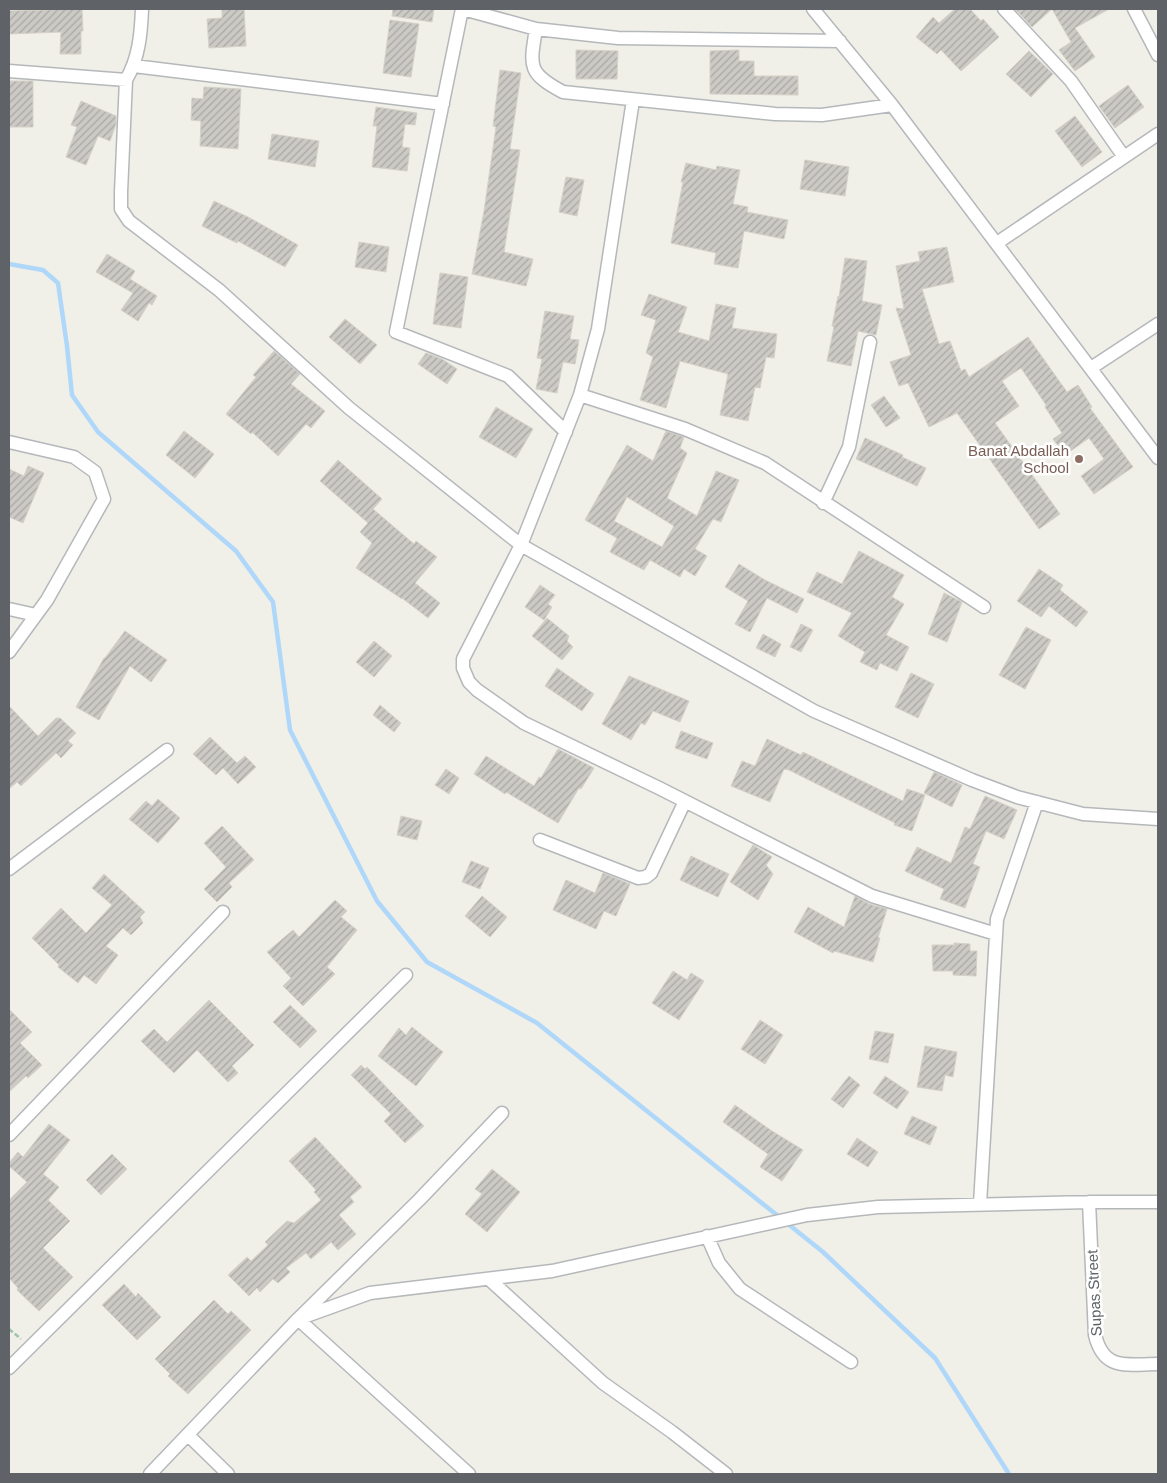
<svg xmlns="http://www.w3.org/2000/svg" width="1167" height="1483" font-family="Helvetica,sans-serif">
	<defs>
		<pattern id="building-hatch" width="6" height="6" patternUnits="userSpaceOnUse" patternTransform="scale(1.25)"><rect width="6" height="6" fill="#cccac5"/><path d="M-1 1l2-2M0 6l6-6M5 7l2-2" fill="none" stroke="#a9a8a4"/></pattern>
	</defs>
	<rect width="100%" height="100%" fill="#f0efe8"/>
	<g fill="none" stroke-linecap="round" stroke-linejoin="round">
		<path stroke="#afd7f9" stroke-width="4.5" d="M9 264 43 270 58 283 67 346 72 395 98 432 236 551 273 602 290 730 377 901 427 962 537 1023 823 1252 935 1358 1009 1474"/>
	</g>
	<path fill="url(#building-hatch)" stroke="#d5d1c7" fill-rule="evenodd" d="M82 9 83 31H81V54H60L61 32 9 34V11Z
		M222 9H244L246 46 209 48 207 19 222 18Z
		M393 9H434L432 22 392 16Z
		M955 9H970L981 21 983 19 999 37 961 71 941 50 937 54 916 37 933 17 939 23Z
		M1015 9H1052L1032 27Z
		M1052 9H1109L1075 28 1095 57 1075 71 1059 50 1071 42Z
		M390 20 419 24 411 77 383 73Z
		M576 50 618 51 617 79H576Z
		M739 50V61H754V76H798V95L710 94V51Z
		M1029 51 1053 74 1031 97 1006 74Z
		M500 70 521 73 510 149 520 150 504 252 533 259 526 286 472 274 484 211 496 127 493 126Z
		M9 81H33V127H9Z
		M1128 85 1144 107 1115 128 1099 106Z
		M204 87 241 89 238 149 200 146 201 121 191 120 192 98 203 99Z
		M81 101 116 116V124L110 141 98 136 86 165 66 157 77 127 71 125Z
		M376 107 417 113 415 125 405 124 402 147 410 148 407 171 372 167 377 126H373Z
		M1075 116 1102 152 1082 167 1055 131Z
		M272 134 319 141 315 167 268 159Z
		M805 160 849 167 845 196 800 189Z
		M686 163 716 170 717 166 740 170 733 204 748 207 747 212 788 220 784 239 744 231 738 268 714 264 716 253 671 243 683 182H681Z
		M566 177 584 180 577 216 559 212Z
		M214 201 250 218 298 245 285 267 238 241 237 243 202 226Z
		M359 242 389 247 386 272 355 267Z
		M947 247 954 282 922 289 939 344 950 341 961 371 965 369 969 377 1028 337 1067 392 1078 385 1092 407 1090 408 1133 467 1094 494 1081 476 1104 459 1089 438 1065 455 1053 439 1062 433 1045 407 1046 405 1021 368 1002 381 1019 406 995 423 1060 514 1039 529 957 413 929 427 908 383 899 386 890 362 911 355 896 308 904 309 896 266 920 261 918 252Z
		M107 254 135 271 130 279 157 296 152 305 149 303 138 321 121 310 133 293 96 272Z
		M845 258 867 261 862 301 882 305 876 335 858 331 851 366 827 361 834 327 832 326 838 296 839 297Z
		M440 273 468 277 461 328 433 324Z
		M649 294 687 307 678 332 709 341 716 304 736 308 732 328 777 334 774 358 766 357 760 388 755 387 748 421 720 415 728 374 680 361 666 408 640 400 653 357 646 353 656 320 641 315Z
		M545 311 574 316 570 339 579 340 575 364 563 362 557 393 536 389 542 359 537 358Z
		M345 319 377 345 360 364 329 337Z
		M274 351 300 374 291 384 325 411 311 428 306 424 278 456 252 432 251 434 226 414 256 377 253 375Z
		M426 353 442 359 457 369 447 384 418 364Z
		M884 396 900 418 886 427 871 405Z
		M496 407 533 429 516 458 479 437Z
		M184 431 214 454 195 478 166 455Z
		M666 431 684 437 680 448 687 453 667 498 697 516 716 471 739 480 721 522 713 519 695 549 707 556 695 576 684 569 680 577 650 560 644 570 610 552 617 538 585 520 627 445 653 461ZM627 497 674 526 662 547 614 521Z
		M865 438 903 455 902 457 926 468 917 486 856 459Z
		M338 460 382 499 373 509 414 544 416 541 437 557 415 583 440 603 428 618 402 598V599L356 568 372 543 360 532 368 523 320 481Z
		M28 466 44 473 23 523 9 517V469L24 476Z
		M859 551 904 575 892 597 904 604 886 635 909 647 897 671 880 663 877 670 860 662 865 652 838 636 852 613 807 592 817 572 842 584Z
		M739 564 765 580 804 599 797 613 767 598 750 632 735 624 748 601 725 587Z
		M1039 569 1063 585 1060 590 1088 612 1076 627 1049 606 1041 617 1017 601Z
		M540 585 555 595 548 604 552 607 544 620 525 607Z
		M944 593 962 602 947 642 928 634Z
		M547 618 569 636 567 641 573 647 562 660 532 636Z
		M801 624 813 630 801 652 790 647Z
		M1026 627 1051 640 1025 689 999 675Z
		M125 631 167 660 151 682 130 666 99 720 76 707 104 658H105Z
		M763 634 781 644 775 657 756 648Z
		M374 641 392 656 374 677 356 662Z
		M557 668 594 694 582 711 545 686Z
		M911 673 934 684 918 718 895 707Z
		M629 676 689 701 680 722 653 711 645 725 641 723 631 740 602 724Z
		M380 705 401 723 394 732 373 715Z
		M9 706 38 736 56 718H60L76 733 68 741 73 745 61 758 56 753 21 786 17 782 9 789Z
		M681 731 713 743 707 759 675 748Z
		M210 737 237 763 245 756 256 767 238 784 223 768 216 775 193 754Z
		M767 739 801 755 803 752 903 801 907 789 925 795 912 831 894 825 895 823 789 770 784 769 770 802 731 786 742 761 755 766Z
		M558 749 594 768 581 789 579 788 558 823 506 792 505 794 474 774 486 756 534 786 539 777 541 778Z
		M446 769 459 778 449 794 435 785Z
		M934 772 962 785 952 807 924 793Z
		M985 796 1017 810 1004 839 986 831 973 864 980 867 965 908 940 899 944 889 905 871 917 847 951 863 965 827 970 829Z
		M158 799 180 818 158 843 129 819 146 801 152 806Z
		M401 816 422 821 417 840 397 835Z
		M222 826 254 860 229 883 232 887 217 902 204 889 226 867 204 843Z
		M753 845 772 857 766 865 773 874 758 900 730 882Z
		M691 856 729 874 718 897 680 880Z
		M471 861 489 868 480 889 462 882Z
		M603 873 630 884 616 916 604 911 596 929 553 910 566 880 595 893Z
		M104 874 145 912 140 917 143 923 131 935 123 928 106 946 118 955 96 984 84 975 78 983 58 967 59 965 32 938 61 908 86 933 112 905 92 888Z
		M482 896 507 917 490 937 465 916Z
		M855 896 869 904 887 909 878 938H880L873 962 834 951 833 953 794 932 808 907 844 927Z
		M335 900 347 911 341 917 357 930 327 967 335 974 303 1006 283 986 291 978 267 952 293 930 299 937Z
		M954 943 970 944V951H977L976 976 953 975V971H933L932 945H954Z
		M673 971 687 980 691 973 704 981 679 1020 652 1003Z
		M209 1000 254 1045 232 1066 238 1073 228 1082 197 1050 174 1073 141 1041 154 1029 167 1042Z
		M290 1005 317 1031 300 1048 273 1022Z
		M9 1009 32 1032 20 1043 42 1065 28 1078 26 1076 9 1092Z
		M760 1020 783 1035 765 1064 741 1049Z
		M412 1027 443 1052 416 1086 378 1056 399 1028 406 1035Z
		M875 1031 894 1034 888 1063 869 1059Z
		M925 1046 957 1052 953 1077 945 1075 942 1091 917 1087Z
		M361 1065 365 1069 367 1067 424 1126 405 1143 384 1121 391 1114 351 1075Z
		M849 1076 860 1085 843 1108 831 1099Z
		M885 1076 909 1092 897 1109 873 1093Z
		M735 1105 772 1131 803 1150 782 1181 760 1167 768 1154 723 1122Z
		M912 1116 937 1127 930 1145 904 1134Z
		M49 1124 70 1140 43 1174 59 1187 48 1200 70 1221 43 1248 73 1277 39 1311 17 1290 18 1288 9 1278V1200L27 1182 9 1166V1163L18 1152 23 1157Z
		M315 1137 362 1187 350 1197 354 1202 339 1215 356 1234 338 1250 331 1242 311 1259 306 1253 286 1268 290 1272 278 1283 273 1279 260 1292 257 1288 249 1296 228 1275 247 1257 251 1261 268 1245 265 1242 287 1221 294 1223 321 1200 314 1192 316 1190 289 1161Z
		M857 1138 878 1152 868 1167 847 1154Z
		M112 1154 127 1169 101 1195 86 1180Z
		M492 1169 520 1192 487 1232 465 1214 482 1194 475 1189Z
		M124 1284 136 1297 138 1293 161 1317 137 1340 102 1305Z
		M214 1300 228 1314 231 1311 251 1330 188 1394 168 1376 170 1374 155 1359Z"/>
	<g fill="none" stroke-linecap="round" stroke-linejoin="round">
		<defs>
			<path id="minor" d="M462 9 396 332 508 376 566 432
				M463 9 536 29 618 38 840 41
				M813 9 892 105 1158 458
				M1004 9 1071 81 1124 157
				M1134 9 1158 55
				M536 29C530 66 527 73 563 92L775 114 822 115 892 105
				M134 66 443 104
				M9 71 126 80C139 58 141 34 142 9
				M126 80 121 192V209L129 221 219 290 349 408 521 545 814 711 972 780 1017 797 1083 814 1158 819
				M633 100 598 329 580 395 521 545 463 659V668L469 682 477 690 524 723 659 788 872 896 996 934
				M997 243 1158 134
				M1091 368 1158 324
				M580 395 685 429 765 463 984 607
				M9 442 74 457 95 472 104 499 47 600 9 652
				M823 503 849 447 870 342
				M9 609 36 615
				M540 840 638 878 646 877 651 873 685 801
				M9 869 167 750
				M9 1135 223 912
				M1089 1202 1095 1335C1104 1372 1128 1364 1158 1364
				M980 1204 997 919 1037 802
				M707 1236 719 1263 740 1289 851 1362
				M490 1280 603 1383 672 1432 726 1474
				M9 1368 406 975
				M188 1435 228 1474
				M150 1474 298 1319 420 1199 502 1113
				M469 1474 298 1319 370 1293 552 1271 807 1215 878 1207 1089 1202H1158"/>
		</defs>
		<use href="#minor" stroke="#b5b8bb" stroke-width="15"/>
		<path stroke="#9fc4aa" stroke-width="2.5" stroke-dasharray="5 2.5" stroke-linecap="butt" d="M9 1329 21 1339"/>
		<use href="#minor" stroke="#fff" stroke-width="12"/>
	</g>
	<circle fill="#8d6e63" stroke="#fff" stroke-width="2" cx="1079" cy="459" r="5"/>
	<g text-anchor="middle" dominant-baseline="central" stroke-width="5" stroke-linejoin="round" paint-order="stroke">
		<g font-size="15" fill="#785e54" stroke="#fff" text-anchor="end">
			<text x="1069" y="450">Banat Abdallah<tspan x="1069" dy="17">School</tspan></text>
		</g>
		<g font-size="15" fill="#5f6367" stroke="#fff">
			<text transform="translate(1094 1293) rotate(-93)">Supas Street</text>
		</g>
	</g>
	<rect width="1167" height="1483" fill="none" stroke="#5f6367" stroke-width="20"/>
</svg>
